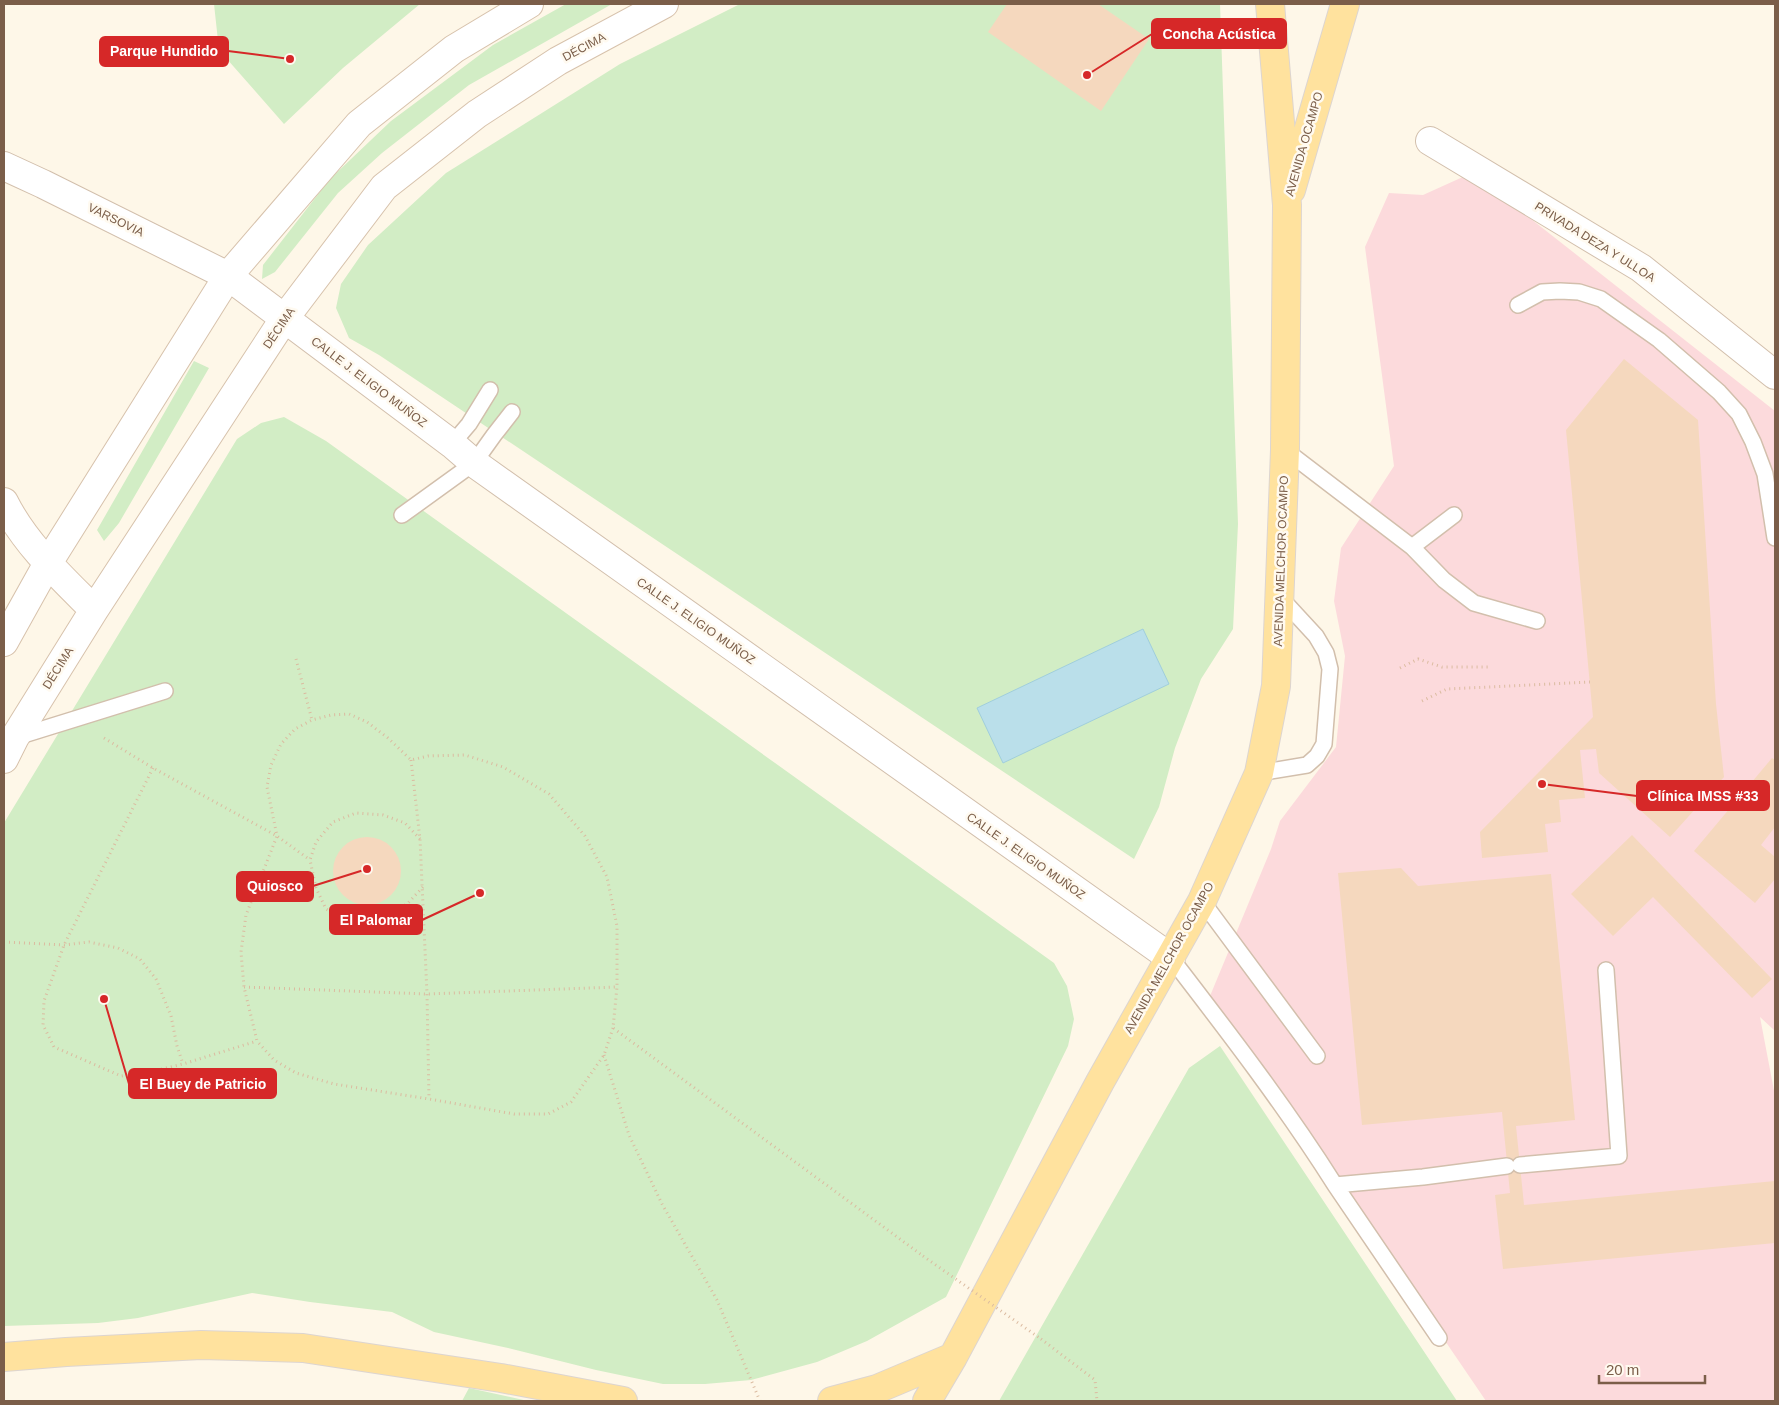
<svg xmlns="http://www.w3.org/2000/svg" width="1779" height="1405" font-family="Arial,sans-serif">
	<rect width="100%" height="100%" fill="#fef7e8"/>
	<path fill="#fcdadc" d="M1465 176 1493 189 1775 411V1031L1760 1017 1775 1096V1401H1486L1210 996 1271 849 1280 821 1336 747 1345 656 1334 601 1341 548 1394 466 1365 247 1389 193 1423 195Z"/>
	<path fill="#d2edc5" d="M214 4H420L343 68 284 124 219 50Z
		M566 4H612L469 85 382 153 338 193 275 272 262 279 263 265 330 179 391 121 493 45Z
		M740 4H1220L1238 524 1233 629 1201 679 1175 748 1159 807 1134 859 379 355 349 338 336 308 341 284 368 245 446 173 620 64Z
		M194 361 209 368 119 523 104 541 97 530Z
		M284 417 326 441 1054 963 1067 986 1074 1019 1068 1046 946 1297 867 1341 817 1362 751 1380 705 1384H663L596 1370 508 1348 434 1332 392 1312 310 1302 252 1293 138 1318 98 1323 4 1326V823L237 439 261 423Z
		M1220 1046 1457 1401H999L1189 1068Z
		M469 1388 528 1401H462Z"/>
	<path fill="#badfea" stroke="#a0cedc" d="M1143 629 1169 684 1003 763 977 708Z"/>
	<path fill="#f5d8be" d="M1007 4H1098L1149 39 1101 111 988 32Z
		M1624 359 1698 420 1716 704 1724 777 1670 837 1599 773 1596 749 1580 750 1585 798 1559 800 1561 822 1545 824 1548 852 1482 858 1480 832 1593 717 1566 430Z
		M1772 758 1775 760V827L1761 845 1775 857V879L1755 903 1694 851Z
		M1632 835 1772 979 1752 998 1653 897 1613 936 1571 894Z
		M333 871a34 34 0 1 1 68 0a34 34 0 1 1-68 0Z
		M1401 868 1418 886 1551 874 1575 1120 1516 1126 1524 1205 1775 1181V1243L1503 1269 1495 1195 1510 1193 1502 1112 1362 1125 1338 873Z"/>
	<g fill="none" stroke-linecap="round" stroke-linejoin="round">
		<defs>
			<path id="lane" d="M1518 305 1542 292 1560 291 1579 292 1601 299 1659 340 1719 392 1739 414 1753 442 1765 474 1775 538
				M452 444 469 424 490 390
				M1285 450 1412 547 1444 580 1474 603 1537 621
				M402 515 474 463 494 435 512 412
				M1412 547 1454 515
				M17 737 165 691
				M1259 773 1307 765 1317 756 1324 744 1330 669 1326 653 1316 636 1280 597
				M1202 901 1317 1056
				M1171 958C1228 1032 1285 1106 1335 1185L1423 1177 1507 1166
				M1520 1165 1619 1156 1606 970
				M1335 1185 1439 1338"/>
			<path id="street" d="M1430 141 1641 268 1775 375
				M4 166 43 184 228 276 452 444 474 463 1171 958"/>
			<path id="secondary" d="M4 502C25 544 61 577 94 610
				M4 642 48 563 228 276 359 124 454 49 529 4
				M4 759 15 737 94 610 284 319 384 187 477 114 558 61 664 4"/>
			<path id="primary" d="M1291 190 1345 4
				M4 1357 66 1352 201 1345 303 1348 501 1378 623 1401
				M832 1401 877 1389 953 1357
				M927 1401 953 1357 1100 1082 1202 901 1259 773 1276 686 1285 450 1287 205 1270 4"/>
		</defs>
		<use href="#lane" stroke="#d2bfac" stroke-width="18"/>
		<use href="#street" stroke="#d2bfac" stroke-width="30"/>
		<use href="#secondary" stroke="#d7c2ac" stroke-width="30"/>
		<use href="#primary" stroke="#ddd5d0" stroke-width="30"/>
		<path stroke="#dbbba0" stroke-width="3" stroke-dasharray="1 4" stroke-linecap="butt" d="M296 659 312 720
			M1400 668 1418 659 1442 667H1491
			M1422 701 1447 689 1590 682
			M104 738 153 768 277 836 310 860
			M411 760 420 839 427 994 429 1099
			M153 768 64 945 44 1001 43 1025 54 1047 121 1076 145 1073 183 1064 257 1041
			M420 839 405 823 383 815 356 813 333 822 316 842 310 860 316 888 326 909 343 919 366 922 386 918 408 903 423 887
			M4 942 64 945 89 942 118 948 140 959 156 979 171 1016 177 1046 183 1064
			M244 987 427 994 617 987
			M613 1028 604 1055 571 1102 548 1114H514L429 1099 334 1084 296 1073 274 1060 257 1041 244 987 241 952 246 915 277 836 267 787 271 765 281 744 295 729 312 720 331 715 349 714 367 722 388 738 411 760 428 756 465 755 503 767 549 794 585 836 607 877 617 926V987L613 1028 923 1256
			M604 1055 629 1135 662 1204 717 1300 760 1401
			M1041 1339 1095 1380 1097 1401"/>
		<use href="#lane" stroke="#fff" stroke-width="15"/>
		<use href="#street" stroke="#fff" stroke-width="28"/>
		<use href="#secondary" stroke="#fff" stroke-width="28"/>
		<use href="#primary" stroke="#ffe29e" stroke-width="28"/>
		<path stroke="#dbbba0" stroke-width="3" stroke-dasharray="1 4" stroke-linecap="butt" d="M923 1256 1041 1339"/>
	</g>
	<g text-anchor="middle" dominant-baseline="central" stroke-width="5" stroke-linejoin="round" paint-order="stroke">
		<g font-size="12" fill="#7b5e49" stroke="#fffaf0">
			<text transform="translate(584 47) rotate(-28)">DÉCIMA</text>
			<text transform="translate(1304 144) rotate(-74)">AVENIDA OCAMPO</text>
			<text transform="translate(116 220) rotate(26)">VARSOVIA</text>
			<text transform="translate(1595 242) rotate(32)">PRIVADA DEZA Y ULLOA</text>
			<text transform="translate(279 328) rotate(-56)">DÉCIMA</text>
			<text transform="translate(369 382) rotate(37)">CALLE J. ELIGIO MUÑOZ</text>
			<text transform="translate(1281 561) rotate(-88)">AVENIDA MELCHOR OCAMPO</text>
			<text transform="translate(696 621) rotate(35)">CALLE J. ELIGIO MUÑOZ</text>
			<text transform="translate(58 668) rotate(-58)">DÉCIMA</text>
			<text transform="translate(1026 856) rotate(35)">CALLE J. ELIGIO MUÑOZ</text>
			<text transform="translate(1169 958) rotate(-61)">AVENIDA MELCHOR OCAMPO</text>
		</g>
	</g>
	<path fill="none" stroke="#d62828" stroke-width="2" d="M1087 75L1152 34M290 59L228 51M1542 784L1637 796M367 869L313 886M480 893L422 920M104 999L129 1084"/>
	<g fill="#d62828" stroke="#fffaf0" stroke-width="2">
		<circle cx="1087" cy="75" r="5"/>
		<circle cx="290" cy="59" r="5"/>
		<circle cx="1542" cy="784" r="5"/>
		<circle cx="367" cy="869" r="5"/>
		<circle cx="480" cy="893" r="5"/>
		<circle cx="104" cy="999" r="5"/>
	</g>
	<g fill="#d62828" stroke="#d62828" stroke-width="2">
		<rect x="1152" y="19" width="134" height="29" rx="5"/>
		<rect x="100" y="37" width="128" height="29" rx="5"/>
		<rect x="1637" y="781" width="132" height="29" rx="5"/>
		<rect x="237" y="872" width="76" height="29" rx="5"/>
		<rect x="330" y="905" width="92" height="29" rx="5"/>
		<rect x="129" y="1069" width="147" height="29" rx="5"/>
	</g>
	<g font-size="14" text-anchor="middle" font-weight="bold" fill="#fff">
		<text x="1219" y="39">Concha Acústica</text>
		<text x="164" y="56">Parque Hundido</text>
		<text x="1703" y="801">Clínica IMSS #33</text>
		<text x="275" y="891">Quiosco</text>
		<text x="376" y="925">El Palomar</text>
		<text x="203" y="1089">El Buey de Patricio</text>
	</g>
	<rect width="1779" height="1405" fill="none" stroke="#7b5e49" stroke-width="10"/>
	<path d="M1599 1375v8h106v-8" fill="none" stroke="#7b5e49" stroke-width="2.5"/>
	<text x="1606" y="1375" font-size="15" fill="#7b5e49" stroke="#fffaf0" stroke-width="4" paint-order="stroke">20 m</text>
</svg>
